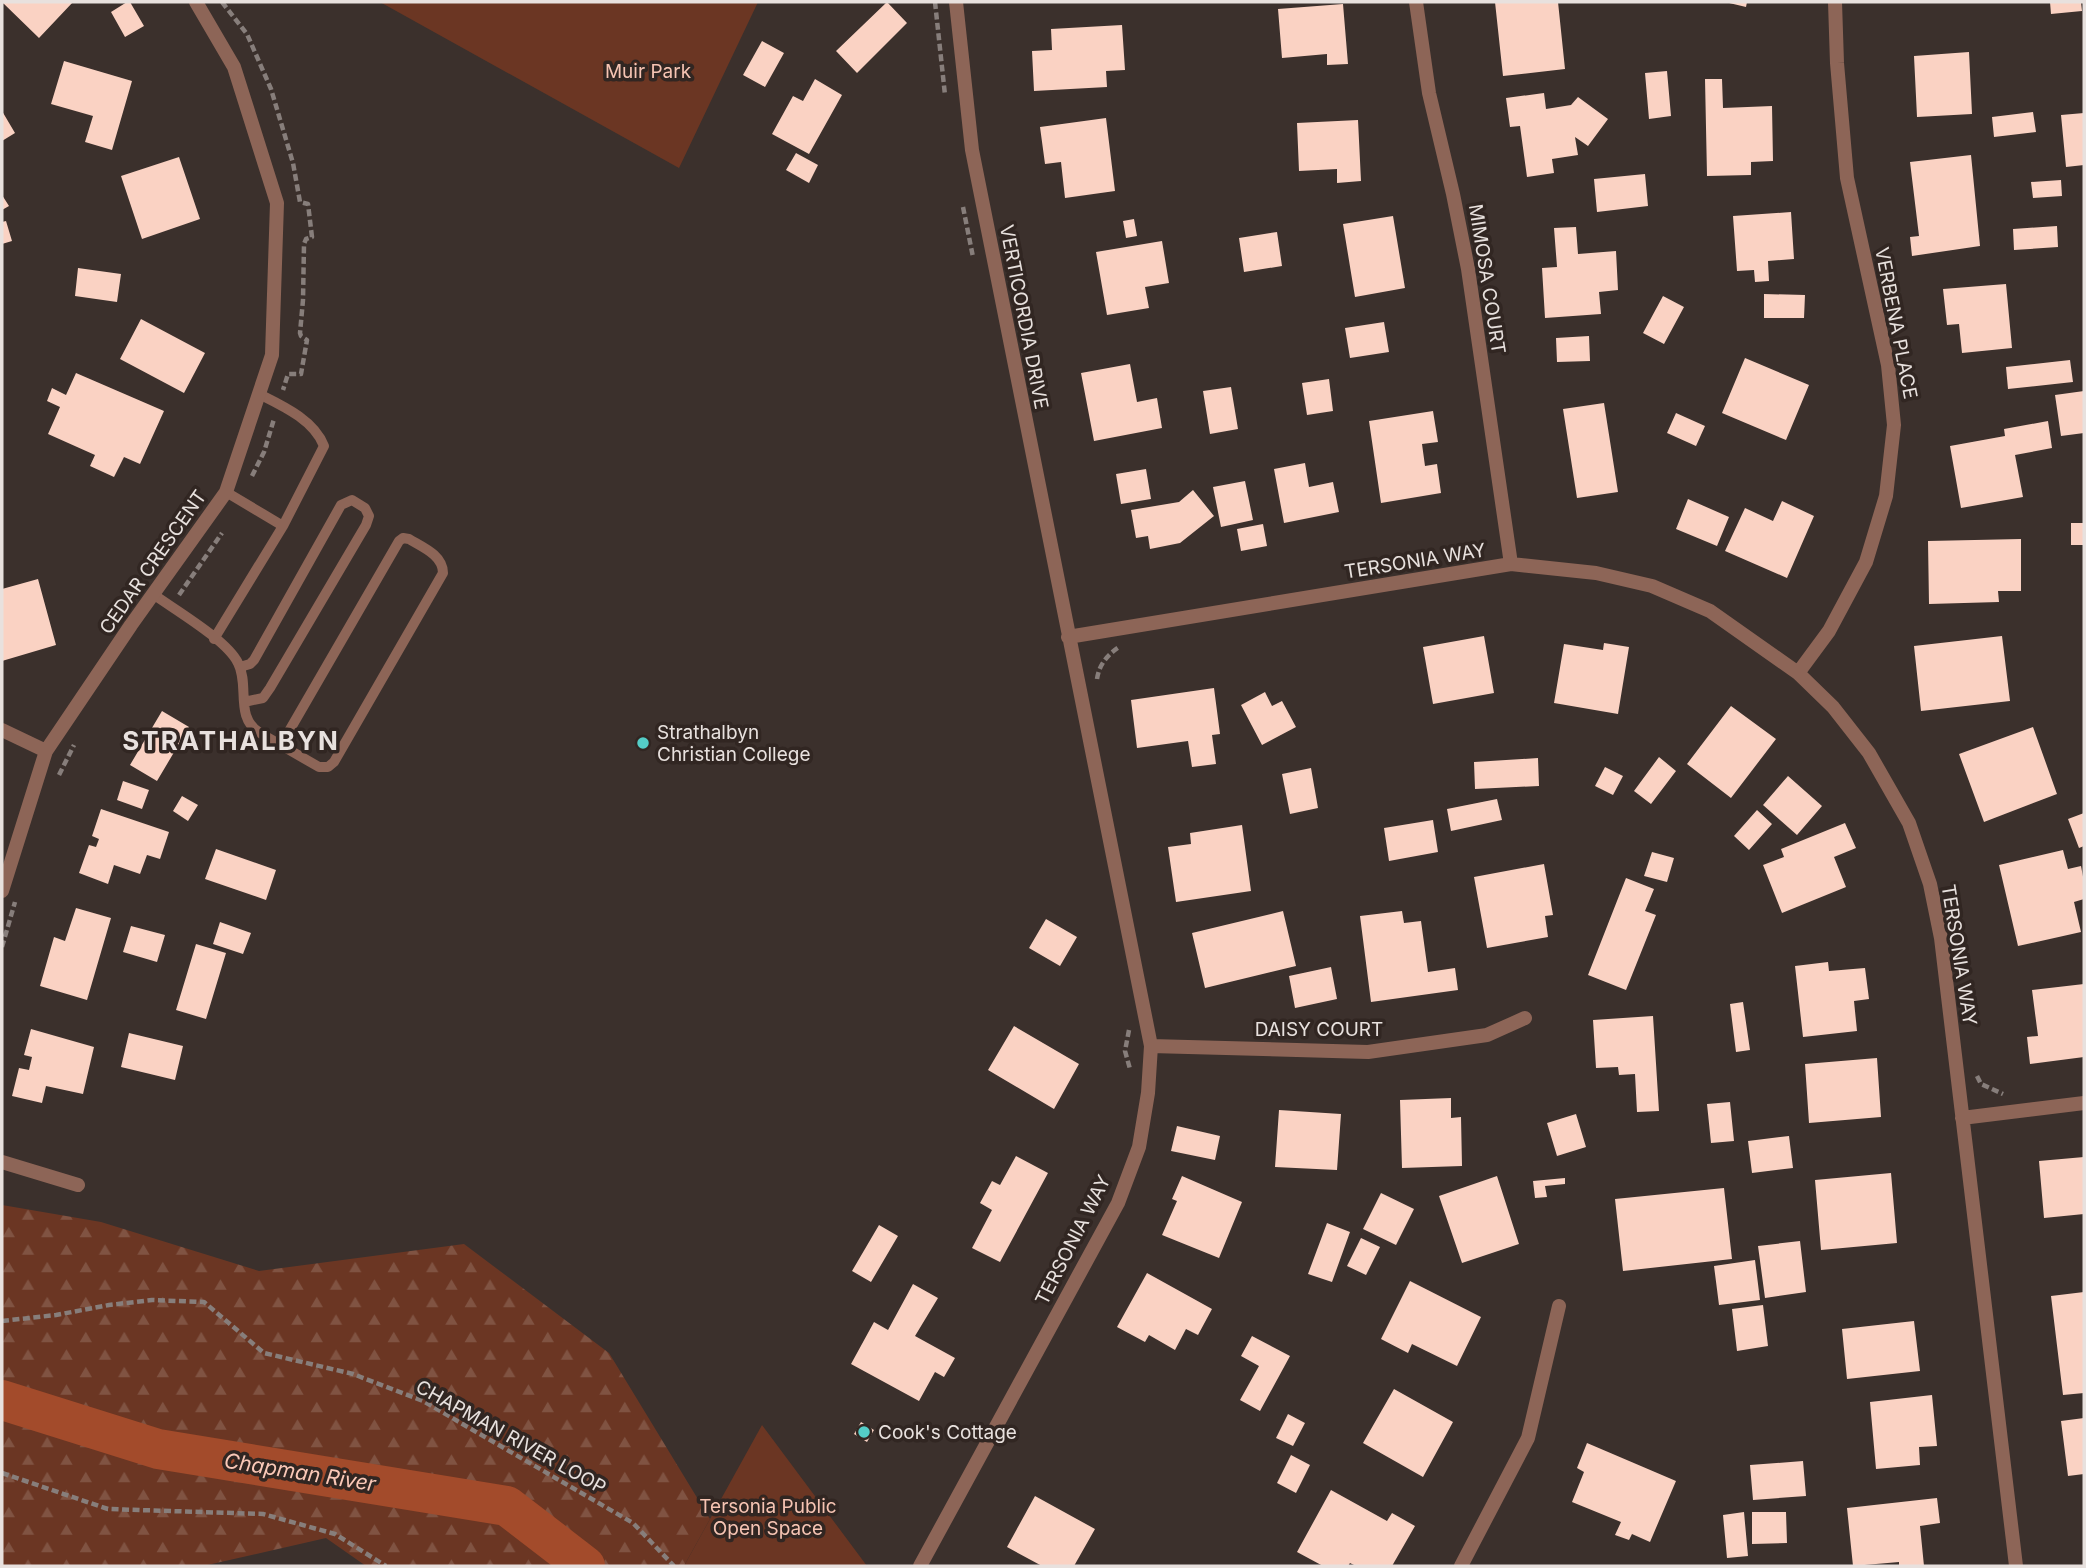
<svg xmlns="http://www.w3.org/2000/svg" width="2086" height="1568" font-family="Inter,sans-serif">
	<defs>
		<pattern id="forest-firs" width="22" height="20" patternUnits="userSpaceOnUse" patternTransform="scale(1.75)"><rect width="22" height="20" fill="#6b3623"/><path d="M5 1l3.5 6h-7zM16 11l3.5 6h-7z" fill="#805342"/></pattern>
	</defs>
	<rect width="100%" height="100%" fill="#3b302c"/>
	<path fill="url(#forest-firs)" d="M2 1205 101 1222 259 1271 464 1244 609 1353 710 1519 684 1566H366L326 1538 203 1566 2 1565Z"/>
	<path fill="#6b3623" d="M380 2H758L679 168Z
		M762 1425 867 1566H684Z"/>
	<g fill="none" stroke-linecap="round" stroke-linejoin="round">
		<path stroke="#a34b2b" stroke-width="40" d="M2 1400 158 1449 507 1506 585 1566"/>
	</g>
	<path fill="#fad2c3" d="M2 2H73L39 38Z
		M127 2H130L144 26 125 37 111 12Z
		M887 2 907 23 857 73 836 51Z
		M1495 2H1558L1565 69 1503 76Z
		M1725 2H1747L1746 7Z
		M2050 2H2081L2082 11 2051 14Z
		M1343 4 1348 64 1327 65V54L1282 58 1278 9Z
		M1122 25 1125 70 1106 71 1107 87 1034 91 1032 51 1052 50 1051 29Z
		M762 41 784 53 765 87 743 75Z
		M1969 52 1972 114 1917 117 1914 56Z
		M64 61 132 81 112 150 85 142 93 116 51 104Z
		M1667 71 1671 116 1649 119 1645 73Z
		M815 79 842 95 809 154 772 134 793 96 803 101Z
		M1705 79H1722L1723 108 1772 106 1773 161 1751 162V175L1707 176Z
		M1544 93 1546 109 1571 105 1578 97 1608 119 1588 146 1575 137 1578 155 1552 159 1554 173 1527 177 1520 126 1510 127 1506 98Z
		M2 111 15 133 2 141Z
		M2033 112 2036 132 1994 137 1992 117Z
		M2084 113V165L2066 167 2061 115Z
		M1106 118 1115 191 1065 198 1061 162 1045 164 1040 127Z
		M1358 120 1361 181 1337 183V169L1299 171 1297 123Z
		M796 153 818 165 809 183 786 170Z
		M1971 155 1980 246 1912 256 1910 237 1919 236 1910 162Z
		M179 157 200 219 142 239 121 176Z
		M1645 174 1648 206 1597 212 1594 179Z
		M2061 180 2062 196 2033 198 2031 182Z
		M2 195 9 206 2 210Z
		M1791 212 1794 259 1768 261 1769 281 1755 282 1754 270 1737 271 1733 216Z
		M1393 216 1405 288 1355 297 1343 224Z
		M1134 219 1137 236 1126 238 1123 221Z
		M6 221 12 241 2 244V222Z
		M2057 226 2058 247 2014 250 2013 229Z
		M1576 227 1578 254 1616 251 1618 290 1599 292 1601 314 1545 318 1542 268 1557 267 1554 228Z
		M1277 232 1282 266 1244 272 1239 238Z
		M1162 241 1169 283 1145 287 1149 308 1107 315 1096 252Z
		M78 268 121 274 117 302 75 296Z
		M2006 284 2012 348 1962 353 1959 324 1947 325 1943 289Z
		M1764 294 1805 295 1804 318H1764Z
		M1663 296 1684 307 1664 344 1643 333Z
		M141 319 205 353 184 393 120 359Z
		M1384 322 1389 352 1350 358 1345 328Z
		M1589 336 1590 361 1557 362 1556 338Z
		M1745 358 1809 385 1786 440 1722 413Z
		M2070 360 2073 382 2008 389 2006 367Z
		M1130 364 1137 402 1157 398 1162 428 1094 441 1081 373Z
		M76 373 164 411 140 464 124 457 114 477 90 466 95 455 48 434 60 407 47 401 52 388 66 395Z
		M1329 379 1333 411 1307 415 1302 383Z
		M1231 387 1238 429 1210 434 1203 391Z
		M2084 391V433L2061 436 2055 395Z
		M1604 403 1618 492 1577 498 1563 409Z
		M1433 411 1438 442 1422 444 1425 466 1437 464 1441 493 1381 503 1369 421Z
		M1676 413 1705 426 1696 446 1667 433Z
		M2048 421 2052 448 2015 455 2023 497 1961 508 1950 446 2005 436 2004 429Z
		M1305 463 1309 487 1333 482 1339 512 1284 523 1274 469Z
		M1146 469 1151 499 1121 504 1116 474Z
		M1245 481 1253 520 1221 527 1213 487Z
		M1193 490 1214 516 1180 543 1150 549 1148 536 1136 538 1131 510 1179 502Z
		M1688 499 1729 517 1717 546 1676 529Z
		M1782 501 1814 516 1787 578 1725 551 1745 508 1773 521Z
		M2071 523H2084V545H2071Z
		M1263 524 1267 546 1241 551 1237 529Z
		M2021 539V591H1998L1999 602 1929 604 1928 541Z
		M38 579 56 645 2 661V589Z
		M1484 636 1494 693 1433 704 1423 647Z
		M2002 636 2010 701 1921 711 1914 646Z
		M1604 643 1629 647 1618 714 1554 703 1564 644 1603 650Z
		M1214 688 1220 734 1212 735 1216 764 1192 767 1188 741 1137 748 1131 700Z
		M1265 692 1272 706 1282 701 1296 727 1262 745 1241 705Z
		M1731 706 1776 739 1731 798 1687 764Z
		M162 711 189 727 157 781 130 765Z
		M2033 727 2057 794 1984 822 1959 754Z
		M1659 757 1676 771 1651 804 1634 791Z
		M1538 758 1539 786 1475 789 1474 762Z
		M1605 767 1623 776 1613 795 1595 786Z
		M1311 768 1318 808 1290 814 1282 774Z
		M1788 776 1822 806 1797 835 1763 805Z
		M123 781 149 790 142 809 117 800Z
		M182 796 198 805 188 821 173 811Z
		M1497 799 1502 820 1451 831 1447 809Z
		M101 809 169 832 160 859 147 855 140 874 114 865 108 884 79 873 89 845 96 847 99 839 92 836Z
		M1757 810 1772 824 1749 850 1734 836Z
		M2084 813V846L2079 848 2068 819Z
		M1433 820 1438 852 1389 861 1384 828Z
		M1845 823 1856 848 1834 857 1846 887 1782 913 1763 865 1784 857 1781 849Z
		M1242 825 1251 891 1176 902 1168 847 1191 844 1190 833Z
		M216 849 276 870 266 900 205 879Z
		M2063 850 2068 869 2081 866 2084 882V899L2074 902 2081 932 2018 946 1999 865Z
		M1652 852 1674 858 1667 882 1644 876Z
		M1544 864 1553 915 1545 916 1548 937 1487 948 1474 877Z
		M1626 878 1654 889 1645 911 1656 915 1626 990 1588 975Z
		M76 908 111 918 87 1000 40 986 54 937 65 941Z
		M1283 911 1296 966 1205 988 1192 933Z
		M1402 911 1404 923 1421 921 1428 972 1455 968 1458 990 1371 1002 1360 916Z
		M1046 919 1077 937 1060 966 1029 948Z
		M220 922 251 933 243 954 213 944Z
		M131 926 165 935 157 962 123 952Z
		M196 944 226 953 206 1019 176 1010Z
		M1828 962 1829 971 1865 968 1869 999 1854 1001 1857 1031 1803 1037 1795 966Z
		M1331 967 1337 999 1295 1008 1289 976Z
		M2084 984V1057L2030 1064 2027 1037 2038 1036 2032 990Z
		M1743 1002 1750 1050 1736 1052 1730 1004Z
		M1653 1016 1659 1111 1637 1112 1635 1074 1619 1075 1618 1067 1596 1068 1593 1020Z
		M1014 1026 1079 1064 1054 1109 988 1070Z
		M31 1029 94 1047 83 1094 46 1086 42 1103 12 1096 19 1068 29 1070 32 1057 24 1055Z
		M129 1033 183 1046 175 1080 121 1067Z
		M1877 1058 1881 1117 1809 1123 1805 1064Z
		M1451 1098V1118L1461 1117 1462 1166 1402 1168 1400 1100Z
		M1730 1102 1734 1141 1711 1143 1707 1104Z
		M1279 1110 1341 1114 1337 1170 1275 1167Z
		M1576 1114 1586 1147 1557 1156 1547 1123Z
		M1177 1126 1220 1136 1215 1160 1171 1151Z
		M1789 1136 1793 1168 1752 1173 1748 1141Z
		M1016 1156 1048 1173 1000 1262 972 1248 992 1210 980 1203 992 1181 1000 1185Z
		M2084 1157V1214L2044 1218 2039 1161Z
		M1891 1173 1897 1243 1821 1250 1815 1180Z
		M1182 1176 1242 1202 1219 1258 1162 1235 1177 1201 1172 1199Z
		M1497 1176 1519 1244 1462 1263 1439 1196Z
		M1565 1178V1184L1545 1186 1547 1197 1535 1198 1533 1181Z
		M1724 1188 1732 1259 1623 1271 1615 1199Z
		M1381 1193 1414 1209 1396 1245 1363 1229Z
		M1327 1223 1350 1232 1332 1282 1308 1274Z
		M879 1225 898 1236 871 1282 852 1271Z
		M1361 1238 1380 1247 1366 1275 1347 1266Z
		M1800 1241 1806 1292 1765 1298 1758 1246Z
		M1755 1260 1760 1300 1719 1305 1714 1266Z
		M1147 1273 1212 1309 1198 1335 1186 1329 1175 1350 1149 1335 1145 1342 1117 1327Z
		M1410 1281 1481 1317 1457 1366 1412 1344 1408 1353 1381 1339Z
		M913 1284 938 1298 915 1336 955 1358 944 1377 935 1372 919 1401 851 1364 874 1322 888 1330Z
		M2084 1292V1393L2063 1395 2051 1296Z
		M1763 1305 1768 1346 1737 1351 1732 1309Z
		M1914 1321 1920 1371 1847 1379 1842 1329Z
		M1252 1336 1290 1356 1260 1411 1240 1400 1259 1366 1241 1356Z
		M1394 1389 1453 1422 1423 1477 1363 1443Z
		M1932 1395 1937 1446 1919 1447 1920 1465 1876 1469 1870 1402Z
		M1288 1414 1305 1423 1293 1446 1276 1438Z
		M2084 1418V1474L2068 1476 2061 1421Z
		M861 1422 874 1430 867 1442 854 1434Z
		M1587 1443 1676 1481 1650 1542 1632 1534 1629 1540 1615 1535 1621 1522 1572 1502 1584 1472 1577 1468Z
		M1291 1455 1310 1465 1296 1493 1277 1483Z
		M1803 1461 1806 1496 1753 1500 1750 1465Z
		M1331 1490 1387 1521 1392 1513 1415 1526 1392 1566H1356L1350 1563 1348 1566H1323L1297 1552Z
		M1035 1496 1095 1529 1074 1566H1042L1007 1547Z
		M1937 1498 1940 1523 1920 1526 1924 1566H1899V1562L1853 1566 1847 1508Z
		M1744 1512 1748 1556 1727 1558 1723 1515Z
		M1752 1512H1786L1787 1543 1752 1544Z"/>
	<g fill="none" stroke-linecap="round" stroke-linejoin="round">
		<path stroke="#877e7b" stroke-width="4.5" stroke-dasharray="7 3.5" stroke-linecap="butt" d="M222 2 247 34 271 89 293 163 300 202 308 204 312 237 306 239 304 244 303 300 300 333 301 336 307 340 301 374H288L283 390
			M935 2 945 95
			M963 207 973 257
			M252 476 264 452 274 419
			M179 595 222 533
			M1097 679C1099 665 1107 655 1119 647
			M59 775 74 745
			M2 947 15 902
			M1129 1030 1125 1051 1130 1069
			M1977 1076 1981 1084 2003 1094
			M2 1321 56 1315 109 1305 152 1300 204 1302 264 1353 353 1374 423 1401 633 1523 674 1566
			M2 1473 108 1509 263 1514 335 1534 386 1566"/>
		<path stroke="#8d6557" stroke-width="10" d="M226 492 283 526
			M153 594C175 610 227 640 238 663 250 686 234 717 260 733L319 767H328L334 762 443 573C443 555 422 547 409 539L403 538 399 541 281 745
			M214 639 283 526 324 446C314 420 283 406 259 394
			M240 667 250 664 254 660 341 505 352 500 365 508 369 516 366 525 270 688 263 698 244 702"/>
		<path stroke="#8d6557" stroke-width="14" d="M1416 2 1429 93 1453 194 1468 269 1511 564
			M1068 637 1511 564 1596 573 1652 586 1710 611 1798 673 1833 707 1869 753 1909 823 1930 884 1941 938 2016 1566
			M1798 673 1829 631 1866 562 1886 496 1894 425 1888 365 1847 178 1837 63 1835 2
			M2 730 46 751
			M2 891 46 751 131 625 226 492 272 355 277 203 234 67 196 2
			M1151 1046 1368 1052 1487 1035 1525 1018
			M1962 1118 2084 1103
			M2 1162 78 1185
			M920 1566 1118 1203 1139 1147 1148 1093 1151 1046 972 150 956 2
			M1461 1566 1528 1438 1559 1306"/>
	</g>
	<g fill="#54cdc7" stroke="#312622" stroke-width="2.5">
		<circle cx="643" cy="743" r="7"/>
		<circle cx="864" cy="1432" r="7"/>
	</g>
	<g text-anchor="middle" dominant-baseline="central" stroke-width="7" stroke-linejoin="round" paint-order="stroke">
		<g font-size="19" fill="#f6c4b3" stroke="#312622">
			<text x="648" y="71">Muir Park</text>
			<text x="768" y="1506">Tersonia Public<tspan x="768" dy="22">Open Space</tspan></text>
		</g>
		<g font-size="19" fill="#e8e1de" stroke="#312622">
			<text transform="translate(1487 279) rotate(81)">MIMOSA COURT</text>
			<text transform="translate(1024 317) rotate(79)">VERTICORDIA DRIVE</text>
			<text transform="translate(1896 323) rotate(79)">VERBENA PLACE</text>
			<text transform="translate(1415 561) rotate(-9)">TERSONIA WAY</text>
			<text transform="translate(153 562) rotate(-55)">CEDAR CRESCENT</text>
			<text transform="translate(1959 955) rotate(81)">TERSONIA WAY</text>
			<text x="1319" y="1029">DAISY COURT</text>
			<text transform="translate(1073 1240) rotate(-63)">TERSONIA WAY</text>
			<text transform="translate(511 1437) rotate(29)">CHAPMAN RIVER LOOP</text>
		</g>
		<g font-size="19" fill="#e8e1de" stroke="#312622" text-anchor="start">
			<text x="657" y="732">Strathalbyn<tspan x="657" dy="22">Christian College</tspan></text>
			<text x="878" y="1432">Cook's Cottage</text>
		</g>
		<g font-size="21" font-style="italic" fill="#fac8b7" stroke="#312622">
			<text transform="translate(300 1472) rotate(9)">Chapman River</text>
		</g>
		<g font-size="26" font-weight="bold" letter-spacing="2" fill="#e8e1de" stroke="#312622">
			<text x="231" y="740">STRATHALBYN</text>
		</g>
	</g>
	<rect width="2086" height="1568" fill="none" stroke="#e8e1de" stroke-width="7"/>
</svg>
